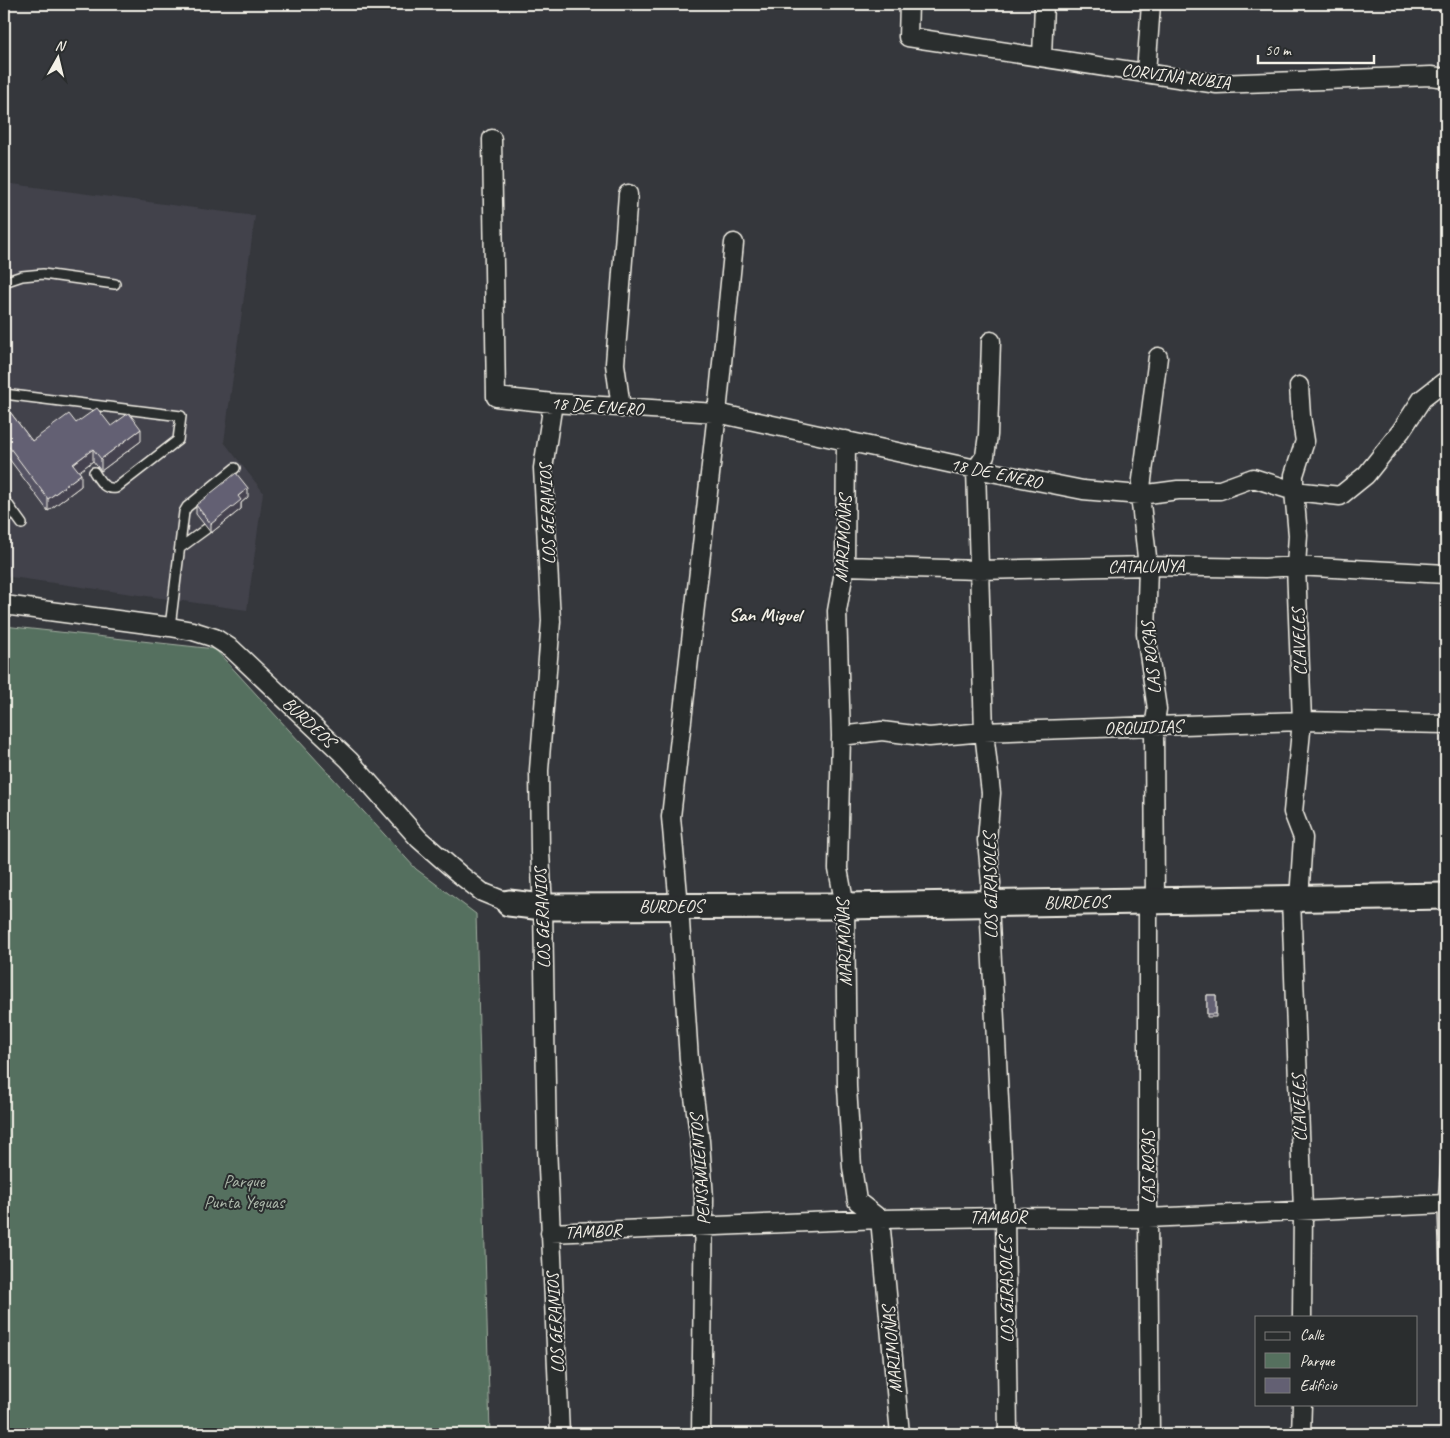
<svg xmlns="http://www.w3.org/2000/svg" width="1450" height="1438" font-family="Caveat,sans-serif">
	<rect width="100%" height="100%" fill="#35373c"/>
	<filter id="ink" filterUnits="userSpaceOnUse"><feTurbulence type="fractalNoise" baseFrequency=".02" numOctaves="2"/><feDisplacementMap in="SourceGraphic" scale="10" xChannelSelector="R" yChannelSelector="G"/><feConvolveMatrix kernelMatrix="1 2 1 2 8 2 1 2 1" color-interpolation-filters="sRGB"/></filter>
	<g filter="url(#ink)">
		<path fill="#43434c" d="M4 183 255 216 224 442 263 492 247 610 4 576Z"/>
		<path fill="#55705e" stroke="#a4b0a3" d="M4 626 215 649 416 869 476 914 490 1434H4Z"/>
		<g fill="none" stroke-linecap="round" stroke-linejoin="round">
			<defs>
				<path id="lane" d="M4 282 22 276 43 274 115 284
					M4 394 181 416 178 440 116 488C104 490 100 481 94 472
					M4 499 22 524
					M180 548 206 529
					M170 627 184 512 187 507 235 468
					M1446 1162 1443 1204 1446 1301"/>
				<path id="street" d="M909 4 908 37 1217 84 1431 76 1446 78
					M1042 57 1044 4
					M1146 73 1151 4
					M492 139 496 397 553 403 717 413 976 469 1083 490 1140 495 1178 490H1220L1253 478 1294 491 1340 496 1366 475 1401 431 1422 399 1444 382
					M991 341 988 435 985 456 976 469 984 732 991 793 987 840 991 883 989 903 1005 1217 1008 1434
					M553 403 543 468 551 621 539 770 540 852 543 907 547 1146 560 1434
					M621 408 615 364 628 194
					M846 440 845 566 837 611 841 736 838 869 845 906 847 1087 852 1167 857 1201 880 1219 900 1434
					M845 566 979 570 1148 566 1265 568 1296 566 1446 574
					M4 605 170 627 193 631 215 638 232 649 349 760 419 839 459 874 482 892 509 903
					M841 736 882 731 929 737 984 732 1302 721 1446 724
					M1291 899 1303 1210 1302 1317
					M1299 899 1303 838 1293 812 1302 721 1296 566 1298 535 1294 491V475L1305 441 1301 416 1299 386
					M1148 901V1218L1150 1434
					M1155 901 1154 727 1157 709 1146 634 1148 566 1140 495 1158 357
					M550 1233 880 1219 1005 1217 1148 1218 1446 1204
					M701 1434 704 1199 700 1141 689 1060 679 906 671 817 717 413 734 243
					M1301 1434 1302 1404"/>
				<path id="secondary" d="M509 903 543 907 845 906 1446 896"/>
			</defs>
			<use href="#lane" stroke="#f4f1e8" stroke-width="12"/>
			<use href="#street" stroke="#f4f1e8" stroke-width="21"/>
			<use href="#secondary" stroke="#f4f1e8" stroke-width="29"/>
			<use href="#lane" stroke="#2a2d2e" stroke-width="9"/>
			<use href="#street" stroke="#2a2d2e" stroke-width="18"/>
			<use href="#secondary" stroke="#2a2d2e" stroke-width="25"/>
		</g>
		<path fill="#555363" stroke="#f4f1e8" d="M4 404 32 441 76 423 111 426 141 441 101 471 93 461 79 471 81 486 48 511 4 452Z
			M248 497 241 503V509L211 533 196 514V505Z
			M1207 995H1216V1017H1207Z"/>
		<path fill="#454350" stroke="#f4f1e8" d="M141 429V441L101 471V459Z
			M93 449V461L73 476V464Z
			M81 474V486L48 511V499Z
			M248 488V497L241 503V509L211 533V524L238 496Z"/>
		<path fill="#636073" stroke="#f4f1e8" d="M4 404 32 441 69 414 76 423 97 408 111 426 129 413 141 429 101 459 93 449 73 464 81 474 48 499 4 440Z
			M236 473 248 488 238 496 241 500 211 524 196 505Z
			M1207 995H1216V1014H1207Z"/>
	</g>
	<g text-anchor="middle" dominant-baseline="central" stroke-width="4" stroke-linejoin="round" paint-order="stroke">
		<g font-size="18" fill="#f4f1e8" stroke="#2a2d2e">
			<text transform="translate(1176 76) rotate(7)">CORVINA RUBIA</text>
			<text transform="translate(597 406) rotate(4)">18 DE ENERO</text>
			<text transform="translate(996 473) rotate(12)">18 DE ENERO</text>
			<text transform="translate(547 514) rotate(-92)">LOS GERANIOS</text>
			<text transform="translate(843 539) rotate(-87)">MARIMOÑAS</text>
			<text transform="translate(1146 566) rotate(-1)">CATALUNYA</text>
			<text transform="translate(1299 642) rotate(-92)">CLAVELES</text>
			<text transform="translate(1151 658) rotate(-96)">LAS ROSAS</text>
			<text transform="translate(309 722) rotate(43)">BURDEOS</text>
			<text transform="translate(1143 727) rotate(-2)">ORQUIDIAS</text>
			<text transform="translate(990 886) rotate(-91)">LOS GIRASOLES</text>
			<text transform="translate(1076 902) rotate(-1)">BURDEOS</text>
			<text x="671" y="906">BURDEOS</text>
			<text transform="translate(542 918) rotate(-92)">LOS GERANIOS</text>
			<text transform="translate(844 943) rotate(-92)">MARIMOÑAS</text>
			<text transform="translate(1299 1108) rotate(-92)">CLAVELES</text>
			<text transform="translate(1148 1167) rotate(-90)">LAS ROSAS</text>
			<text transform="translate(700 1170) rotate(-94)">PENSAMIENTOS</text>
			<text x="998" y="1217">TAMBOR</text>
			<text transform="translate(593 1231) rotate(-3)">TAMBOR</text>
			<text transform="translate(1006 1290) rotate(-91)">LOS GIRASOLES</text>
			<text transform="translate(555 1323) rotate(-93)">LOS GERANIOS</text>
			<text transform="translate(892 1350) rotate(-95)">MARIMOÑAS</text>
		</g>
		<g font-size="18" fill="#acb7aa" stroke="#2a2d2e">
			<text x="244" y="1181">Parque<tspan x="244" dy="21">Punta Yeguas</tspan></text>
		</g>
		<g font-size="19" font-weight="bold" fill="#f4f1e8" stroke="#2a2d2e">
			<text x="765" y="615">San Miguel</text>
		</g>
	</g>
	<rect width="1450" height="1438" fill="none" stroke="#2a2d2e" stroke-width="20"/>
	<rect x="10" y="10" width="1430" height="1418" fill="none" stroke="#f4f1e8" stroke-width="2" filter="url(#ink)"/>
	<rect x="1255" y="1316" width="162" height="90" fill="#2a2d2e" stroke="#7b7b78"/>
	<rect x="1265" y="1332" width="25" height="8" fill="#2a2d2e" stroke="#7b7b78"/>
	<text x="1300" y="1340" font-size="15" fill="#f4f1e8">Calle</text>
	<rect x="1265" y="1353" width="25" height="15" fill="#55705e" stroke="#7b7b78"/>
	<text x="1300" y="1366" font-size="15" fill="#f4f1e8">Parque</text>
	<rect x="1265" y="1378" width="25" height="15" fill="#636073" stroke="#7b7b78"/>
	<text x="1300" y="1390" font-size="15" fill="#f4f1e8">Edificio</text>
	<g transform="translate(58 58) rotate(8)" stroke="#2a2d2e" stroke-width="4" paint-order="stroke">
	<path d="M0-4L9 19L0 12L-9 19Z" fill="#f4f1e8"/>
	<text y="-8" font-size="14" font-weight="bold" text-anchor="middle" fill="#f4f1e8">N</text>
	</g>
	<path d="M1258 55v8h116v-8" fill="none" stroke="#f4f1e8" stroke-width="2.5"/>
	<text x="1265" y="55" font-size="15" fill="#f4f1e8" stroke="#2a2d2e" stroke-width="4" paint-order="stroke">50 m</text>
</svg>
